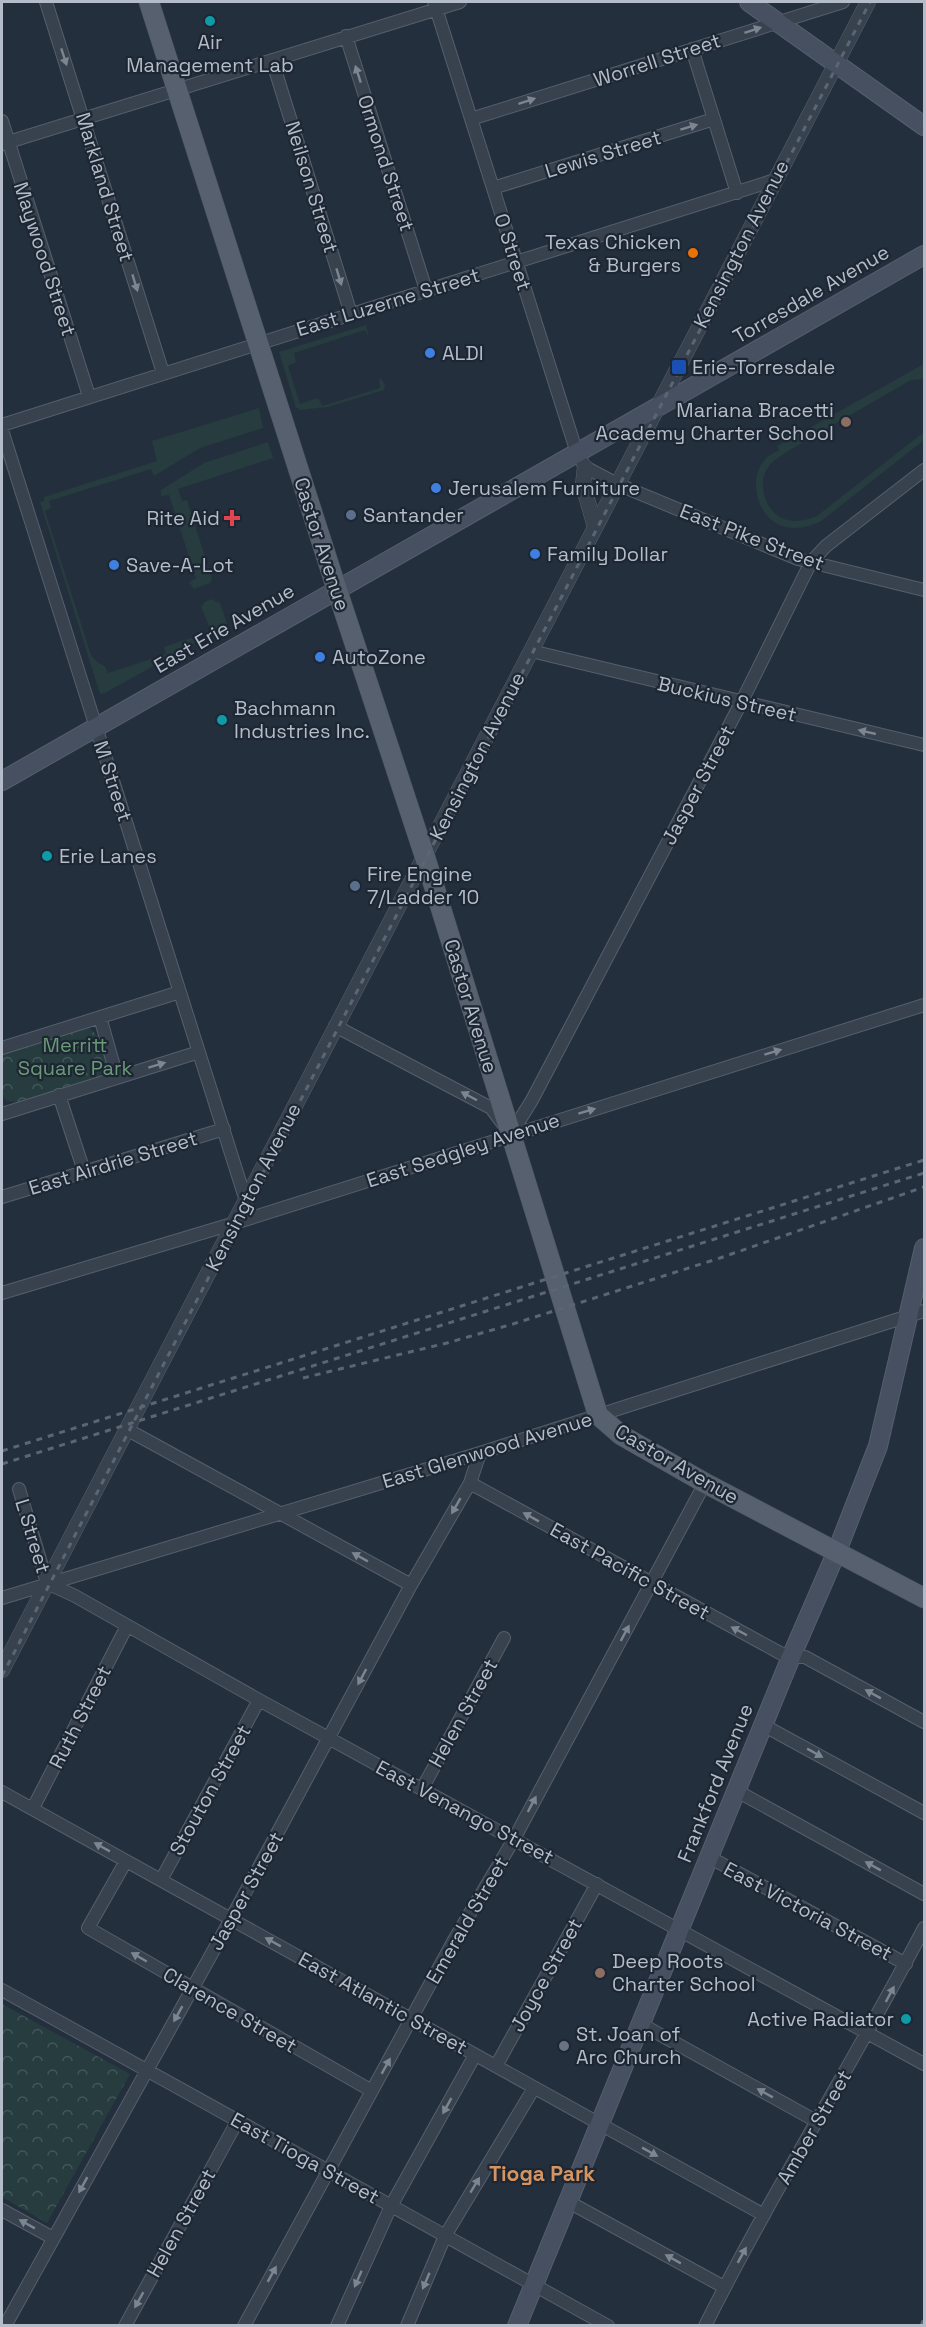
<svg xmlns="http://www.w3.org/2000/svg" width="926" height="2327" font-family="'Space Grotesk',sans-serif">
	<defs>
		<pattern id="park-crowns" width="20" height="18" patternUnits="userSpaceOnUse" patternTransform="scale(1.5)"><rect width="20" height="18" fill="#263c3f"/><path d="M2 6a3 3 0 1 1 6 0M12 15a3 3 0 1 1 6 0" fill="none" stroke="#435659"/></pattern>
	</defs>
	<rect width="100%" height="100%" fill="#242f3e"/>
	<path fill="#263c3f" d="M366 325 369 338 365 330 294 353 296 362 288 366 300 404 318 398 322 406 380 388 379 380 381 378 385 385 384 390 328 407 299 410 298 408H296L279 352Z
		M924 364V379L911 380 788 451C782 456 773 460 769 466 756 482 765 512 784 519 796 523 806 520 817 516L924 432V440L820 522C807 527 794 531 780 525 757 516 748 479 764 461 767 456 774 453 779 450L777 446Z
		M259 408 263 428 200 448 154 476 151 469 49 501 51 508 45 511 91 655 97 662 105 666 108 673 166 654 164 647 191 638 198 641 105 693 100 694 40 502 44 501V497L157 461 152 441Z
		M268 442 273 458 178 489 182 501 187 500 212 579 210 583 194 589 189 582 196 578 169 495 161 496V490L204 463Z
		M211 599 220 603 227 624 212 633 201 607 205 602Z"/>
	<path fill="url(#park-crowns)" d="M86 1027C104 1035 115 1065 98 1078L19 1102 7 1101 2 1095V1053Z
		M2 2004 130 2074 47 2223 2 2197Z"/>
	<g fill="none" stroke-linecap="round" stroke-linejoin="round">
		<defs>
			<path id="minor" d="M46 2 163 373
				M434 2 577 453 585 467 617 484 798 559 924 590
				M346 36 426 290
				M692 49 737 193
				M272 60 351 314
				M471 119 843 2
				M2 121 89 396
				M2 144 460 2
				M493 188 714 119
				M2 425 775 180
				M2 430 246 1201
				M531 651 924 745
				M100 1017 117 1077
				M335 1026 491 1108 503 1124
				M2 1048 180 992
				M59 1095 84 1171
				M2 1114 199 1052
				M511 1134 532 1100 741 703 811 562 826 546 924 470
				M2 1197 224 1129
				M2 1293 235 1223 924 1005
				M128 1430 411 1585
				M470 1483 780 1653 791 1657H805L924 1722
				M19 1489 47 1583
				M47 1583 75 1596 259 1700 924 2064
				M2 1598 480 1453 924 1311
				M763 1725 924 1813
				M422 1789 504 1638
				M737 1791 924 1894
				M2 1792 764 2215
				M33 1808 127 1626
				M709 1857 906 1964
				M126 1861 88 1928 372 2091
				M161 1880 259 1700
				M2 1990 608 2326
				M641 2024 816 2121
				M496 2066 597 1884
				M567 2201 724 2287
				M2 2210 53 2238
				M5 2326 231 1919 411 1585 470 1483 480 1453
				M125 2326 238 2120
				M244 2326 454 1940 514 1839 705 1483
				M337 2326 391 2206 475 2055
				M407 2326 445 2236 534 2088
				M705 2326C773 2190 854 2062 924 1928"/>
			<path id="tertiary" d="M585 467 583 485 595 527
				M2 1670 868 2"/>
			<path id="secondary" d="M749 2 924 126
				M2 781 924 255
				M517 2326 791 1657 837 1551 878 1446 924 1248"/>
			<path id="primary" d="M149 2 337 590 425 857 598 1415 621 1435 705 1483 924 1598"/>
		</defs>
		<use href="#minor" stroke="#565f6c" stroke-width="14"/>
		<use href="#tertiary" stroke="#565f6c" stroke-width="16"/>
		<use href="#secondary" stroke="#565f6c" stroke-width="20"/>
		<use href="#primary" stroke="#414a57" stroke-width="21"/>
		<use href="#minor" stroke="#38414e" stroke-width="12"/>
		<use href="#tertiary" stroke="#38414e" stroke-width="15"/>
		<use href="#secondary" stroke="#465061" stroke-width="18"/>
		<use href="#primary" stroke="#56606e" stroke-width="20"/>
		<path stroke="#5a6575" stroke-width="3" stroke-dasharray="6 6" stroke-linecap="butt" d="M303 1378 447 1343 513 1324 720 1258 924 1187
			M2 1451 924 1160
			M2 1464 924 1173
			M2 1676 870 2
			M921 2326 924 2318"/>
	</g>
	<defs><path id="oneway-solid" d="M-6-.8H1V-3.2L6.5 0L1 3.2V.8H-6Z" transform="scale(1.5)"/></defs>
	<g fill="#7c8592">
		<use href="#oneway-solid" transform="translate(753 30) rotate(-18)"/>
		<use href="#oneway-solid" transform="translate(64 57) rotate(72)"/>
		<use href="#oneway-solid" transform="translate(358 74) rotate(-108)"/>
		<use href="#oneway-solid" transform="translate(527 101) rotate(-18)"/>
		<use href="#oneway-solid" transform="translate(689 127) rotate(-17)"/>
		<use href="#oneway-solid" transform="translate(339 277) rotate(73)"/>
		<use href="#oneway-solid" transform="translate(135 283) rotate(73)"/>
		<use href="#oneway-solid" transform="translate(867 732) rotate(-167)"/>
		<use href="#oneway-solid" transform="translate(773 1052) rotate(-17)"/>
		<use href="#oneway-solid" transform="translate(157 1065) rotate(-17)"/>
		<use href="#oneway-solid" transform="translate(469 1096) rotate(-152)"/>
		<use href="#oneway-solid" transform="translate(587 1111) rotate(-17)"/>
		<use href="#oneway-solid" transform="translate(456 1506) rotate(120)"/>
		<use href="#oneway-solid" transform="translate(531 1517) rotate(-151)"/>
		<use href="#oneway-solid" transform="translate(360 1557) rotate(-151)"/>
		<use href="#oneway-solid" transform="translate(739 1631) rotate(-152)"/>
		<use href="#oneway-solid" transform="translate(625 1633) rotate(-62)"/>
		<use href="#oneway-solid" transform="translate(362 1677) rotate(118)"/>
		<use href="#oneway-solid" transform="translate(873 1694) rotate(-151)"/>
		<use href="#oneway-solid" transform="translate(815 1753) rotate(29)"/>
		<use href="#oneway-solid" transform="translate(532 1804) rotate(-62)"/>
		<use href="#oneway-solid" transform="translate(102 1847) rotate(-151)"/>
		<use href="#oneway-solid" transform="translate(873 1866) rotate(-151)"/>
		<use href="#oneway-solid" transform="translate(273 1942) rotate(-151)"/>
		<use href="#oneway-solid" transform="translate(139 1957) rotate(-150)"/>
		<use href="#oneway-solid" transform="translate(890 1994) rotate(-62)"/>
		<use href="#oneway-solid" transform="translate(178 2014) rotate(119)"/>
		<use href="#oneway-solid" transform="translate(386 2066) rotate(-61)"/>
		<use href="#oneway-solid" transform="translate(765 2093) rotate(-151)"/>
		<use href="#oneway-solid" transform="translate(447 2106) rotate(119)"/>
		<use href="#oneway-solid" transform="translate(650 2152) rotate(29)"/>
		<use href="#oneway-solid" transform="translate(83 2185) rotate(119)"/>
		<use href="#oneway-solid" transform="translate(475 2185) rotate(-59)"/>
		<use href="#oneway-solid" transform="translate(27 2224) rotate(-151)"/>
		<use href="#oneway-solid" transform="translate(742 2255) rotate(-61)"/>
		<use href="#oneway-solid" transform="translate(673 2259) rotate(-151)"/>
		<use href="#oneway-solid" transform="translate(272 2274) rotate(-61)"/>
		<use href="#oneway-solid" transform="translate(358 2279) rotate(114)"/>
		<use href="#oneway-solid" transform="translate(426 2281) rotate(113)"/>
		<use href="#oneway-solid" transform="translate(139 2300) rotate(119)"/>
	</g>
	<g fill="#0f9aa8" stroke="#1d2633" stroke-width="2">
		<circle cx="210" cy="21" r="6"/>
		<circle cx="222" cy="720" r="6"/>
		<circle cx="47" cy="856" r="6"/>
		<circle cx="906" cy="2019" r="6"/>
	</g>
	<circle fill="#e8710a" stroke="#1d2633" stroke-width="2" cx="693" cy="253" r="6"/>
	<g fill="#3f7fe0" stroke="#1d2633" stroke-width="2">
		<circle cx="430" cy="353" r="6"/>
		<circle cx="436" cy="488" r="6"/>
		<circle cx="535" cy="554" r="6"/>
		<circle cx="114" cy="565" r="6"/>
		<circle cx="320" cy="657" r="6"/>
	</g>
	<rect fill="#1a4fb4" stroke="#1d2633" stroke-width="2" x="671" y="359" width="16" height="16" rx="3"/>
	<g fill="#8d6e63" stroke="#1d2633" stroke-width="2">
		<circle cx="846" cy="422" r="6"/>
		<circle cx="600" cy="1973" r="6"/>
	</g>
	<g fill="#5c6f8a" stroke="#1d2633" stroke-width="2">
		<circle cx="351" cy="515" r="6"/>
		<circle cx="355" cy="886" r="6"/>
	</g>
	<path fill="#e0444e" stroke="#1d2633" stroke-width="2" d="M229 509h6v6h6v6h-6v6h-6v-6h-6v-6h6z"/>
	<circle fill="#6b7280" stroke="#1d2633" stroke-width="2" cx="564" cy="2046" r="6"/>
	<g text-anchor="middle" dominant-baseline="central" stroke-width="4.5" stroke-linejoin="round" paint-order="stroke">
		<g font-size="20" fill="#b4bcc9" stroke="#1d2633" text-anchor="start">
			<text x="210" y="42" text-anchor="middle">Air<tspan x="210" dy="23">Management Lab</tspan></text>
			<text x="681" y="242" text-anchor="end">Texas Chicken<tspan x="681" dy="23">&amp; Burgers</tspan></text>
			<text x="442" y="353">ALDI</text>
			<text x="692" y="367">Erie-Torresdale</text>
			<text x="834" y="410" text-anchor="end">Mariana Bracetti<tspan x="834" dy="23">Academy Charter School</tspan></text>
			<text x="448" y="488">Jerusalem Furniture</text>
			<text x="363" y="515">Santander</text>
			<text x="220" y="518" text-anchor="end">Rite Aid</text>
			<text x="547" y="554">Family Dollar</text>
			<text x="126" y="565">Save-A-Lot</text>
			<text x="332" y="657">AutoZone</text>
			<text x="234" y="708">Bachmann<tspan x="234" dy="23">Industries Inc.</tspan></text>
			<text x="59" y="856">Erie Lanes</text>
			<text x="367" y="874">Fire Engine<tspan x="367" dy="23">7/Ladder 10</tspan></text>
			<text x="612" y="1961">Deep Roots<tspan x="612" dy="23">Charter School</tspan></text>
			<text x="894" y="2019" text-anchor="end">Active Radiator</text>
			<text x="576" y="2034">St. Joan of<tspan x="576" dy="23">Arc Church</tspan></text>
		</g>
		<g font-size="20" fill="#b4bcc9" stroke="#1d2633">
			<text transform="translate(657 60) rotate(-18)">Worrell Street</text>
			<text transform="translate(603 154) rotate(-17)">Lewis Street</text>
			<text transform="translate(386 163) rotate(72)">Ormond Street</text>
			<text transform="translate(105 187) rotate(73)">Markland Street</text>
			<text transform="translate(312 187) rotate(73)">Neilson Street</text>
			<text transform="translate(741 244) rotate(-63)">Kensington Avenue</text>
			<text transform="translate(513 252) rotate(72)">O Street</text>
			<text transform="translate(45 259) rotate(72)">Maywood Street</text>
			<text transform="translate(811 294) rotate(-30)">Torresdale Avenue</text>
			<text transform="translate(388 302) rotate(-17)">East Luzerne Street</text>
			<text transform="translate(752 537) rotate(21)">East Pike Street</text>
			<text transform="translate(322 544) rotate(72)">Castor Avenue</text>
			<text transform="translate(224 628) rotate(-30)">East Erie Avenue</text>
			<text transform="translate(727 699) rotate(13)">Buckius Street</text>
			<text transform="translate(477 756) rotate(-63)">Kensington Avenue</text>
			<text transform="translate(113 781) rotate(72)">M Street</text>
			<text transform="translate(698 785) rotate(-62)">Jasper Street</text>
			<text transform="translate(471 1006) rotate(73)">Castor Avenue</text>
			<text transform="translate(463 1150) rotate(-18)">East Sedgley Avenue</text>
			<text transform="translate(113 1163) rotate(-17)">East Airdrie Street</text>
			<text transform="translate(253 1187) rotate(-63)">Kensington Avenue</text>
			<text transform="translate(487 1450) rotate(-17)">East Glenwood Avenue</text>
			<text transform="translate(677 1464) rotate(30)">Castor Avenue</text>
			<text transform="translate(33 1536) rotate(73)">L Street</text>
			<text transform="translate(630 1571) rotate(29)">East Pacific Street</text>
			<text transform="translate(463 1713) rotate(-61)">Helen Street</text>
			<text transform="translate(80 1717) rotate(-63)">Ruth Street</text>
			<text transform="translate(715 1783) rotate(-68)">Frankford Avenue</text>
			<text transform="translate(210 1790) rotate(-61)">Stouton Street</text>
			<text transform="translate(465 1812) rotate(28)">East Venango Street</text>
			<text transform="translate(246 1891) rotate(-61)">Jasper Street</text>
			<text transform="translate(808 1911) rotate(28)">East Victoria Street</text>
			<text transform="translate(467 1920) rotate(-60)">Emerald Street</text>
			<text transform="translate(546 1975) rotate(-61)">Joyce Street</text>
			<text transform="translate(383 2003) rotate(29)">East Atlantic Street</text>
			<text transform="translate(230 2010) rotate(30)">Clarence Street</text>
			<text transform="translate(814 2127) rotate(-60)">Amber Street</text>
			<text transform="translate(305 2158) rotate(29)">East Tioga Street</text>
			<text transform="translate(181 2223) rotate(-61)">Helen Street</text>
		</g>
		<g font-size="20" fill="#6b9a76" stroke="#1d2633">
			<text x="75" y="1045">Merritt<tspan x="75" dy="23">Square Park</tspan></text>
		</g>
		<g font-size="21" font-weight="bold" fill="#d59563" stroke="#1d2633">
			<text x="542" y="2173">Tioga Park</text>
		</g>
	</g>
	<rect width="926" height="2327" fill="none" stroke="#b4bcc9" stroke-width="6"/>
</svg>
